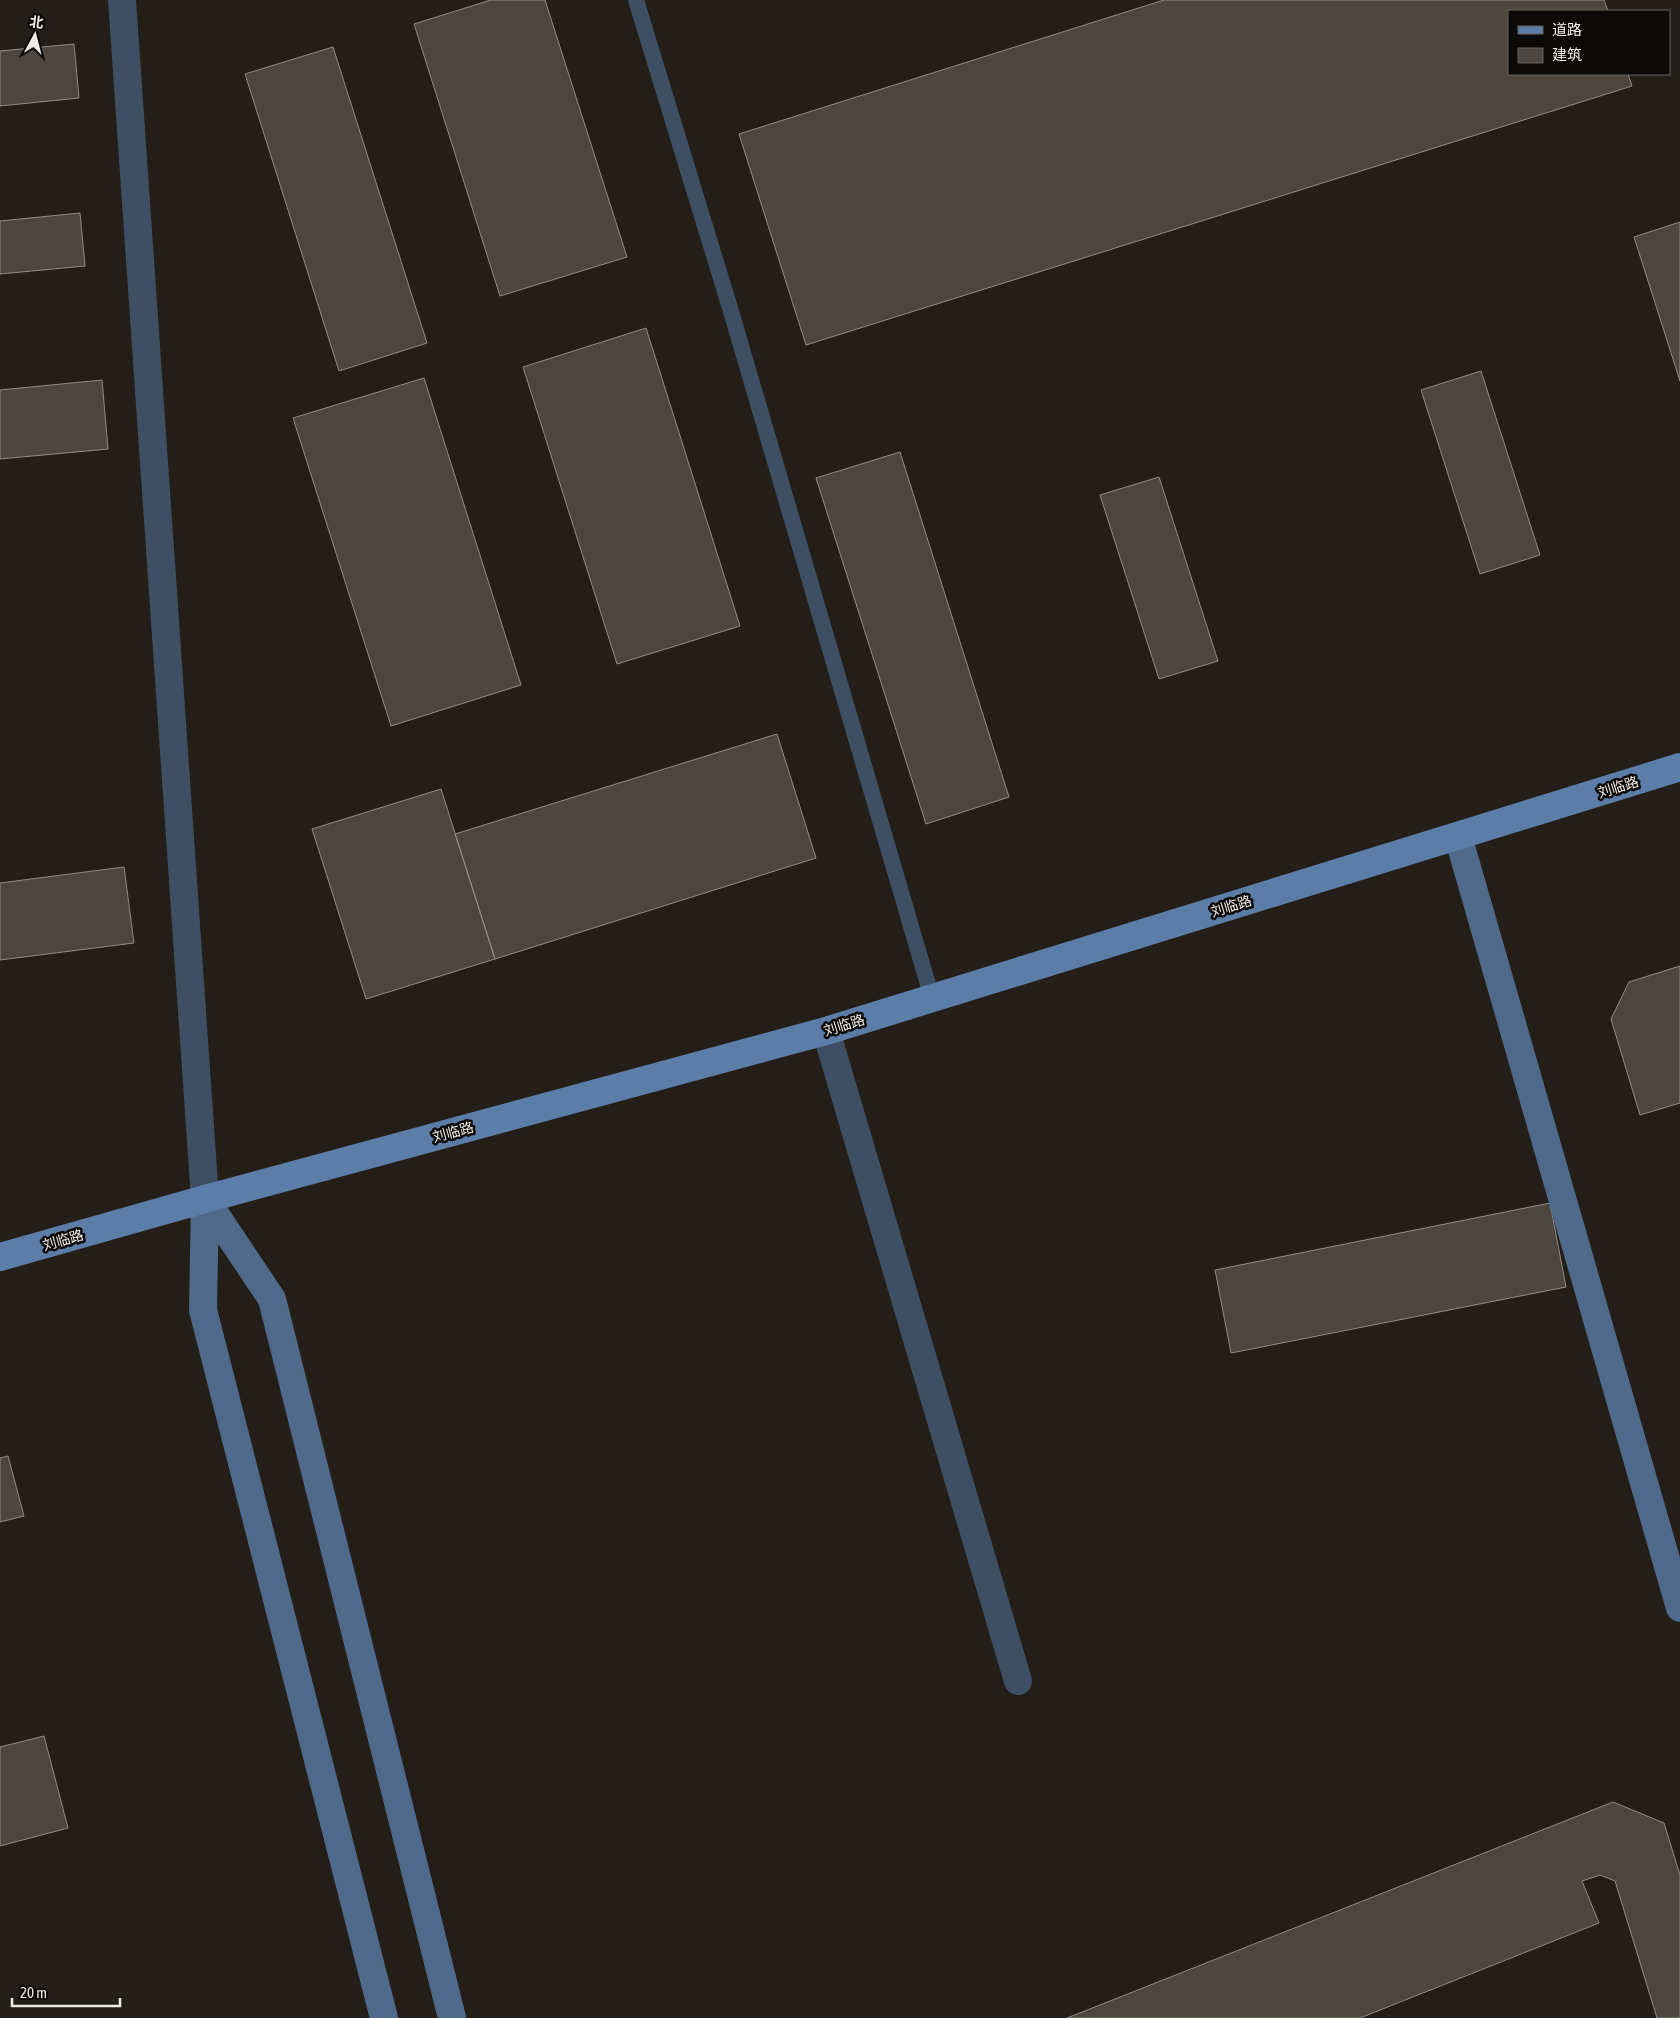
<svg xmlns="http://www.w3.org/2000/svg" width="1680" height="2018" font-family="'Asap Condensed','Noto Sans SC',sans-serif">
	<rect width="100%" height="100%" fill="#241e18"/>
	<path fill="#4c463f" stroke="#948c85" d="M491 0H545L627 257 500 296 414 24Z
		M1164 0H1604L1608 11H1509V74H1628L1632 86 806 345 739 134Z
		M74 44 79 98 0 106V51Z
		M333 47 427 343 339 371 245 74Z
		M80 213 85 266 0 274V221Z
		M1680 222V381L1634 237Z
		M646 328 740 626 617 664 523 367Z
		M1481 371 1540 555 1480 574 1421 390Z
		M424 378 521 685 391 726 293 418Z
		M102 380 108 449 0 459V390Z
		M900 452 1009 797 926 824 816 478Z
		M1159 477 1218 661 1159 679 1100 495Z
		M777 734 816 858 495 959 455 834Z
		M441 789 495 959 366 999 312 829Z
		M124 867 134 943 0 960V883Z
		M1680 966V1103L1640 1115 1611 1019 1629 982Z
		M1550 1203 1566 1287 1231 1353 1215 1270Z
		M8 1456 24 1516 0 1522V1458Z
		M44 1736 68 1828 0 1846V1747Z
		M1613 1802 1664 1823 1680 1875V2018H1657L1615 1881 1600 1875 1582 1881 1599 1923 1360 2018H1067Z"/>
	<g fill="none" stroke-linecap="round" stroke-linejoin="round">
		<path stroke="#3e4f63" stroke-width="16" d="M636 0 730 308 932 998"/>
		<path stroke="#3e4f63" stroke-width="28" d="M122 0 205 1199
			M826 1031 1018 1681"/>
		<path stroke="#4f698a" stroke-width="28" d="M1458 836 1680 1608
			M205 1199 272 1299 452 2018
			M205 1199 203 1310 384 2018"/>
		<path stroke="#5b7da7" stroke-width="28" d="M0 1257 205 1199 826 1031 1680 767"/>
	</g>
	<g text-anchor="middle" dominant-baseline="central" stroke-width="5" stroke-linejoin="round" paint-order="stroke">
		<g font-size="14" fill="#efebe7" stroke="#0b0907">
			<text transform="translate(1618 787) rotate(-17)">刘临路</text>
			<text transform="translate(1231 906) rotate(-17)">刘临路</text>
			<text transform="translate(844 1025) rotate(-17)">刘临路</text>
			<text transform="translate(453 1132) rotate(-15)">刘临路</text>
			<text transform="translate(63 1240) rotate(-16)">刘临路</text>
		</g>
	</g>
	<rect x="1508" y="10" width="162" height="65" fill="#0b0907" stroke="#666361"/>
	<rect x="1518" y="26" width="25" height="8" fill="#5b7da7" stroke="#666361"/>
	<text x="1552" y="35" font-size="15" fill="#efebe7">道路</text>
	<rect x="1518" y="48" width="25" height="15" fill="#4c463f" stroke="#666361"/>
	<text x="1552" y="60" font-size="15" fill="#efebe7">建筑</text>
	<g transform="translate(35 35) rotate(7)" stroke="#0b0907" stroke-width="4" paint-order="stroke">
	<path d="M0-4L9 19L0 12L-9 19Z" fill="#efebe7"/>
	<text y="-8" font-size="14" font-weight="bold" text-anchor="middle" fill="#efebe7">北</text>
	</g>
	<path d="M12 1998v8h108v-8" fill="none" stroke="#efebe7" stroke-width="2.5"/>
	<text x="20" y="1998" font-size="15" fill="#efebe7" stroke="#0b0907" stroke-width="4" paint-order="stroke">20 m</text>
</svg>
